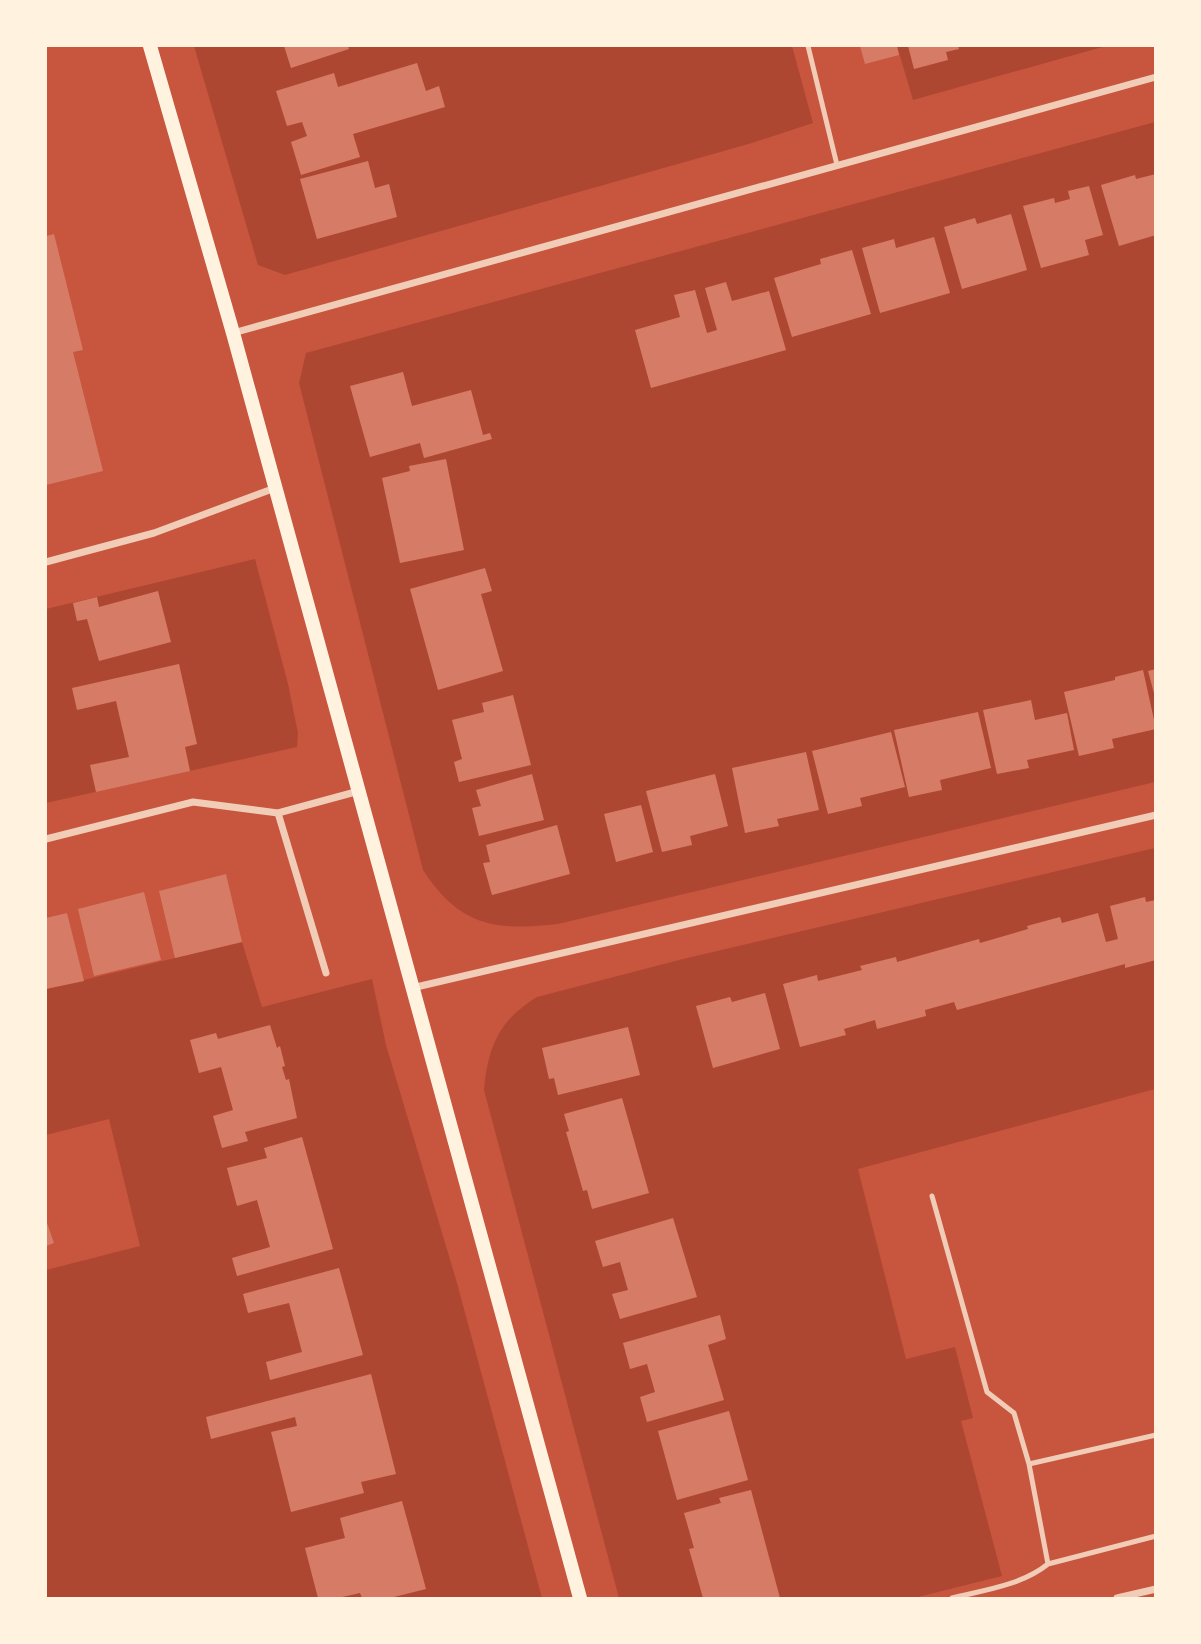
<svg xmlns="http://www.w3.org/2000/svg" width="1201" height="1644" font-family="'Alegreya Sans',sans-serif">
	<rect width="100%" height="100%" fill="#c8553d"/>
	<path fill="#ae4732" d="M194 46H792L813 123 752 143 285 275 258 265Z
		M897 46H1106L913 100Z
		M1155 122V782L558 924C496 931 460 927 423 870L299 383 306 353Z
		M255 559 288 684 298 733 297 747 46 803V609Z
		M1155 848V1089L858 1169 906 1359 955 1347 973 1418 961 1421 1002 1576 914 1598H619L484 1090C488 1047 499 1020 537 997L683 959Z
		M242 942 262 1007 372 979 386 1045 457 1283 542 1598H46V1270L140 1246 109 1119 46 1135V989Z"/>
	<path fill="#d67c66" d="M284 46H348L349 49 291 68Z
		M860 46H897L899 55 865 64Z
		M908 46H958L959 49 946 52 948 60 914 69Z
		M417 63 426 91 439 86 445 107 353 134 360 157 301 175 291 142 307 136 302 122 287 126 276 91 334 73 338 87Z
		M368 161 375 188 389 184 397 217 317 239 300 179Z
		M1156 174V235L1119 246 1101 185 1135 175 1136 179Z
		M1089 186 1103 235 1085 240 1089 255 1041 268 1023 206 1054 198 1055 203 1070 199 1068 191Z
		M1011 214 1027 270 962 289 944 227 975 218 977 224Z
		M54 234 83 350 73 352 103 471 46 485V236Z
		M934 237 950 293 880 313 862 248 894 239 896 248Z
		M852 250 871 314 792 337 774 278 821 264 820 259Z
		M726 282 732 301 769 291 786 350 651 388 635 330 680 317 674 295 695 290 707 333 717 330 705 288Z
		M403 372 412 406 471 390 483 435 490 433 492 439 424 458 420 443 370 457 350 386Z
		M446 459 464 550 400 563 382 478 410 471 409 466Z
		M485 568 492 591 481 594 503 671 438 690 410 589Z
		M158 591 171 642 99 661 87 619 77 621 73 603 97 597 99 607Z
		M179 664 197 744 185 747 190 771 96 792 90 765 129 757 121 723 116 701 77 710 72 688Z
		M1156 669V697H1155L1148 671Z
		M1143 670 1156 729 1112 739 1114 748 1079 756 1064 692 1115 680V677Z
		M513 695 531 765 459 782 454 762 462 759 452 720 484 712 482 703Z
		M1031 700 1035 720 1067 713 1074 750 1027 760 1029 768 997 774 983 710Z
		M978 712 991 768 940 780 942 790 909 797 894 730Z
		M891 732 905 787 860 798 862 806 828 814 812 751Z
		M806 752 819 810 777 819 779 826 745 833 732 768Z
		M532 774 544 820 479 836 472 808 481 806 476 790Z
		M715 774 728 826 690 836 692 845 662 852 646 791Z
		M641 805 653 852 616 862 604 814Z
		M557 825 570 874 492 895 483 863 490 862 486 845Z
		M226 874 242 942 175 958 159 891Z
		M144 892 161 960 94 976 78 909Z
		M1145 897 1146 902 1156 900V960L1125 968V964L957 1010 954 1002 925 1010 926 1016 877 1029 875 1020 844 1029 846 1035 800 1047 783 984 817 975 818 981 862 970 860 966 896 957 897 962 979 939 980 943 1028 929 1027 926 1060 917 1062 923 1098 913 1106 942 1118 939 1110 906Z
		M67 913 84 981 46 989V918Z
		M765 993 780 1049 713 1068 696 1006 730 997 732 1002Z
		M270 1025 277 1048 280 1046 285 1066 282 1067 286 1080 289 1079 297 1118 245 1132 248 1141 222 1148 213 1116 233 1110 221 1067 199 1073 190 1040 216 1033 218 1039Z
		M628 1027 640 1075 558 1095 554 1078 549 1079 542 1048Z
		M622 1098 649 1193 592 1209 587 1190 583 1191 575 1163 566 1132 569 1131 564 1114Z
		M302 1137 333 1249 237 1276 232 1258 270 1247 257 1200 237 1206 227 1168 267 1158 264 1148Z
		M673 1218 697 1297 620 1319 612 1294 628 1290 620 1262 603 1267 595 1241Z
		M46 1220 54 1243 46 1246Z
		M339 1268 363 1355 270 1380 266 1362 302 1352 289 1303 248 1313 243 1294Z
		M720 1315 726 1339 708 1345 724 1400 647 1422 640 1397 655 1392 647 1364 630 1369 623 1343Z
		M371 1374 396 1474 361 1482 364 1493 291 1512 271 1432 297 1426 295 1417 211 1439 206 1417Z
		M729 1411 748 1480 677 1500 658 1431Z
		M751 1490 780 1598H703L689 1549 694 1548 684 1513 721 1503 719 1498Z
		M402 1501 426 1589 390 1598H362L360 1593 338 1598H318L305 1548 345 1538 340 1518Z"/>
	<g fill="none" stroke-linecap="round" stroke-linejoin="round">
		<path stroke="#f1ccb7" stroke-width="5" d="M808 46 837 165
			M932 1196 987 1392 1014 1413 1029 1464
			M1048 1564 1029 1464 1156 1435
			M952 1598C985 1590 1022 1585 1048 1564L1156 1536"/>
		<path stroke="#f1ccb7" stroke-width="7" d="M233 333 1156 77
			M46 562 154 533 275 488
			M278 813 326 973
			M46 839 193 802 278 813 359 791
			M412 988 1156 815
			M1117 1598 1156 1589"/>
		<path stroke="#fff3e0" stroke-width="14" d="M150 46 233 333 580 1598"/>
	</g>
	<rect width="1201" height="1644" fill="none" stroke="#fff3e0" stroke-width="94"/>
</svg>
